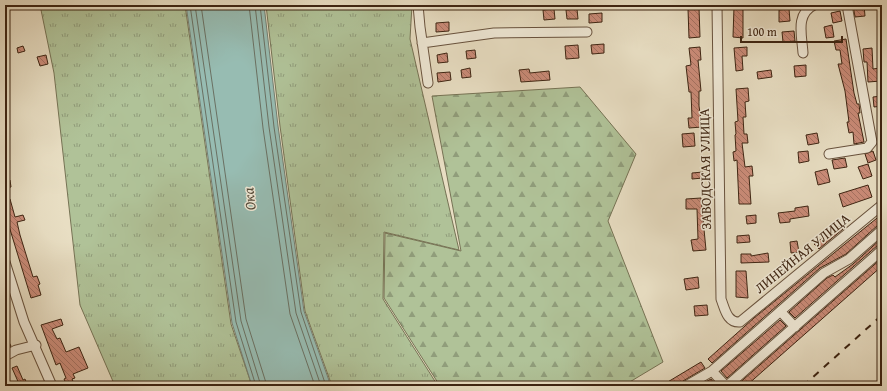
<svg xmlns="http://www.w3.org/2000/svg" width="887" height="391" font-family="'Gentium Book Plus',serif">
	<defs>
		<pattern id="grass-tufts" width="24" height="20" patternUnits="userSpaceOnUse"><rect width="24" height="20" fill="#b0c298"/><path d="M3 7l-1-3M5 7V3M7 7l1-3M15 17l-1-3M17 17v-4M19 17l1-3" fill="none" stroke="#909d7b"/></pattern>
		<pattern id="forest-firs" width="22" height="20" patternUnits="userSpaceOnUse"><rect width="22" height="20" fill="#b0c298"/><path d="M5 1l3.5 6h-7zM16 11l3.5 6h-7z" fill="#909d7b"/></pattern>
		<pattern id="building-back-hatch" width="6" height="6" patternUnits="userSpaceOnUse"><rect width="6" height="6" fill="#cb8c79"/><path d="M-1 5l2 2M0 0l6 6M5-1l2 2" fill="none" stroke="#a67262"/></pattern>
	</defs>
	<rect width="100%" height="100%" fill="#e8dec3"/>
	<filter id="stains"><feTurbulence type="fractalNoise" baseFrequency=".005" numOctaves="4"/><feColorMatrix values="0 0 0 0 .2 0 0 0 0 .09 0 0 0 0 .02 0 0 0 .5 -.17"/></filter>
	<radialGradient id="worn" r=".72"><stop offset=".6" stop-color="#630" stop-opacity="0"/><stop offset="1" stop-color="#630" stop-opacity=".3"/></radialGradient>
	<path fill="url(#grass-tufts)" stroke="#767355" d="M40 5H185L231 324 252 386H115L80 305 54 73Z
		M266 5H412L410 39 459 250 384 232 383 299 438 386H332L305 311 280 126Z"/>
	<path fill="url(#forest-firs)" stroke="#767355" d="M580 87 636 154 608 221 663 362 623 386H440L384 298 385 233 461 251 432 96Z"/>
	<path fill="#97bcb2" stroke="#737f72" d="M186 5H264L278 126 304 311 331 386H252L232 323Z"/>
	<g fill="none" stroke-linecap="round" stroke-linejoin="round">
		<path stroke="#6a7062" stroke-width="1" d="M190 5 236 322 256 386
			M195 5 241 321 261 386
			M201 5 246 319 267 386
			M249 5 263 128 290 314 315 386
			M255 5 269 127 296 313 321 386
			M260 5 274 127 301 312 326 386"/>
	</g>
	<path fill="url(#building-back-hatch)" stroke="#3d2412" d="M853 5H864L865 16 855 17Z
		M734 7H743V38L733 37Z
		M699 8 700 37 689 38 688 9Z
		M554 9 555 19 544 20 543 10Z
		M577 9 578 19H567L566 10Z
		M789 9 790 21 779 22V10Z
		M840 11 842 21 833 23 831 13Z
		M602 13V22L589 23V14Z
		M449 22V31L436 32V23Z
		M832 25 834 37 826 38 824 27Z
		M794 31 795 41 783 42 782 32Z
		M846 39 854 93 857 104H859L860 113H858L863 137 864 142 854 144 853 132 849 133 847 122H849L845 91 838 64H842L840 50H836L834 41Z
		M604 44V53L592 54 591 45Z
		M578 45 579 58 566 59 565 46Z
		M23 46 25 51 18 53 17 48Z
		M700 47 701 60H698L701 91H699V106L702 127 689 128 688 118H692L691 92H689L686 66 691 65 689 48Z
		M747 47V56H742L743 70 736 71 734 48Z
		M872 48 873 69 880 68 881 81 868 82 867 62H864L863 49Z
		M475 50 476 58 467 59 466 51Z
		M447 53 448 62 438 63 437 55Z
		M46 55 48 64 40 66 37 57Z
		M806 65V76L795 77 794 66Z
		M470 68 471 77 462 78 461 70Z
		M529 69 530 73 549 71 550 80 521 82 519 70Z
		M771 70 772 77 758 79 757 72Z
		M450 72 451 80 438 82 437 73Z
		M748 88 749 101 745 102 746 117H743L744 134H747L748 143H742L745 167 752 166 753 176H749L751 204H739L737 160 734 161 733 152 736 151 735 135 736 134 735 122 738 121 736 89Z
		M882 96V106L874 107 873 97Z
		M694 133 695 146 683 147 682 134Z
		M817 133 819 143 808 145 806 135Z
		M808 151 809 161 799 163 798 152Z
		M873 151 876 160 868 163 865 154Z
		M845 158 847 167 834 169 832 160Z
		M868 164 872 176 863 179 858 167Z
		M827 169 830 182 818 185 815 172Z
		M703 172V178L692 179V173Z
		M10 180 11 187 6 188 5 181Z
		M868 185 872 197 843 207 839 194Z
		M701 198 706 250 693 251 691 240 698 239 697 209H686V199Z
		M10 199 15 217 23 215 25 220 17 222 20 235 33 277 37 276 40 284 38 285 41 295 31 298 5 213V200Z
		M808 206 809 216 790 219V222L780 223 778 213 795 211V208Z
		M882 214V224L878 225 846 254 820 268 712 363 708 359 754 318Z
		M756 215V223L747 224 746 216Z
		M840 226 843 229 819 249 814 244Z
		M749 235 750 242 737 243V236Z
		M882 238V244L878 245 795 318 789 312 827 278 833 275 835 277 853 264Z
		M797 241 799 252 791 253 790 242Z
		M768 253 769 262 741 263V254H751V256Z
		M882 258V266L746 386H736Z
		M736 271H746L748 298 736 297Z
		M698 277 699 288 686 290 684 279Z
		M707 305 708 315 695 316 694 306Z
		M61 319 63 325 52 329 57 339 60 338 66 352 79 347 88 368 73 374 75 378 72 379 75 386H67L64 379 66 378 60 363 56 365 41 325Z
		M780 320 786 326 727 378 721 371Z
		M5 335 11 346 5 349Z
		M701 362 705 368 683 381 680 386H661Z
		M17 366 23 380 25 379 27 384 23 386H20L12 368Z
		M711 379 716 386H698Z"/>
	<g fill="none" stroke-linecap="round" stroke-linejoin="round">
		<defs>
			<path id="minor" d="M418 5 420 27 428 83
				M717 5 721 299C725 309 727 323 740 322L882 205
				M422 43 494 33 587 32
				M803 53C802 36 795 14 814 5
				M829 154 867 148 872 142 847 5
				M5 262 24 322 52 386
				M781 312 795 327
				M5 356 16 350 36 345
				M712 371 726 386
				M686 386 712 371 824 273 849 259 882 230
				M727 386 882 250"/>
		</defs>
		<use href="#minor" stroke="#68523e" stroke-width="11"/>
		<use href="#minor" stroke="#f0ead8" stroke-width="9"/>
		<path stroke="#3d2412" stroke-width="2" stroke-dasharray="7 7" stroke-linecap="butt" d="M803 386 882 315"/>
	</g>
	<g text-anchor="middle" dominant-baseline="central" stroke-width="3" stroke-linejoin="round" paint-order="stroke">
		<g font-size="14" fill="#3d2412" stroke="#f0ead8">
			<text transform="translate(705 169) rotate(-91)">ЗАВОДСКАЯ УЛИЦА</text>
			<text transform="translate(802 253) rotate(-39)">ЛИНЕЙНАЯ УЛИЦА</text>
		</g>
		<g font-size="15" font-style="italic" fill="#544a3a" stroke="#f0ead8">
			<text transform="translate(249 199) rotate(-96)">Ока</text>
		</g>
	</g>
	<rect width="887" height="391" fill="none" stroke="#e8dec3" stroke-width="20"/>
	<rect x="6" y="6" width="875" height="379" fill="none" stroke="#3d2412" stroke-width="2"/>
	<rect x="10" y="10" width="867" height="371" fill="none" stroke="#3d2412"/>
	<path d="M741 36v6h101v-6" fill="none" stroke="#3d2412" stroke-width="2"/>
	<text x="747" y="36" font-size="12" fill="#3d2412" stroke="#f0ead8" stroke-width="3" paint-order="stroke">100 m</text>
	<rect width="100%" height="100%" filter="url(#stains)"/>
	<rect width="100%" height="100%" fill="url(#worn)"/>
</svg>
